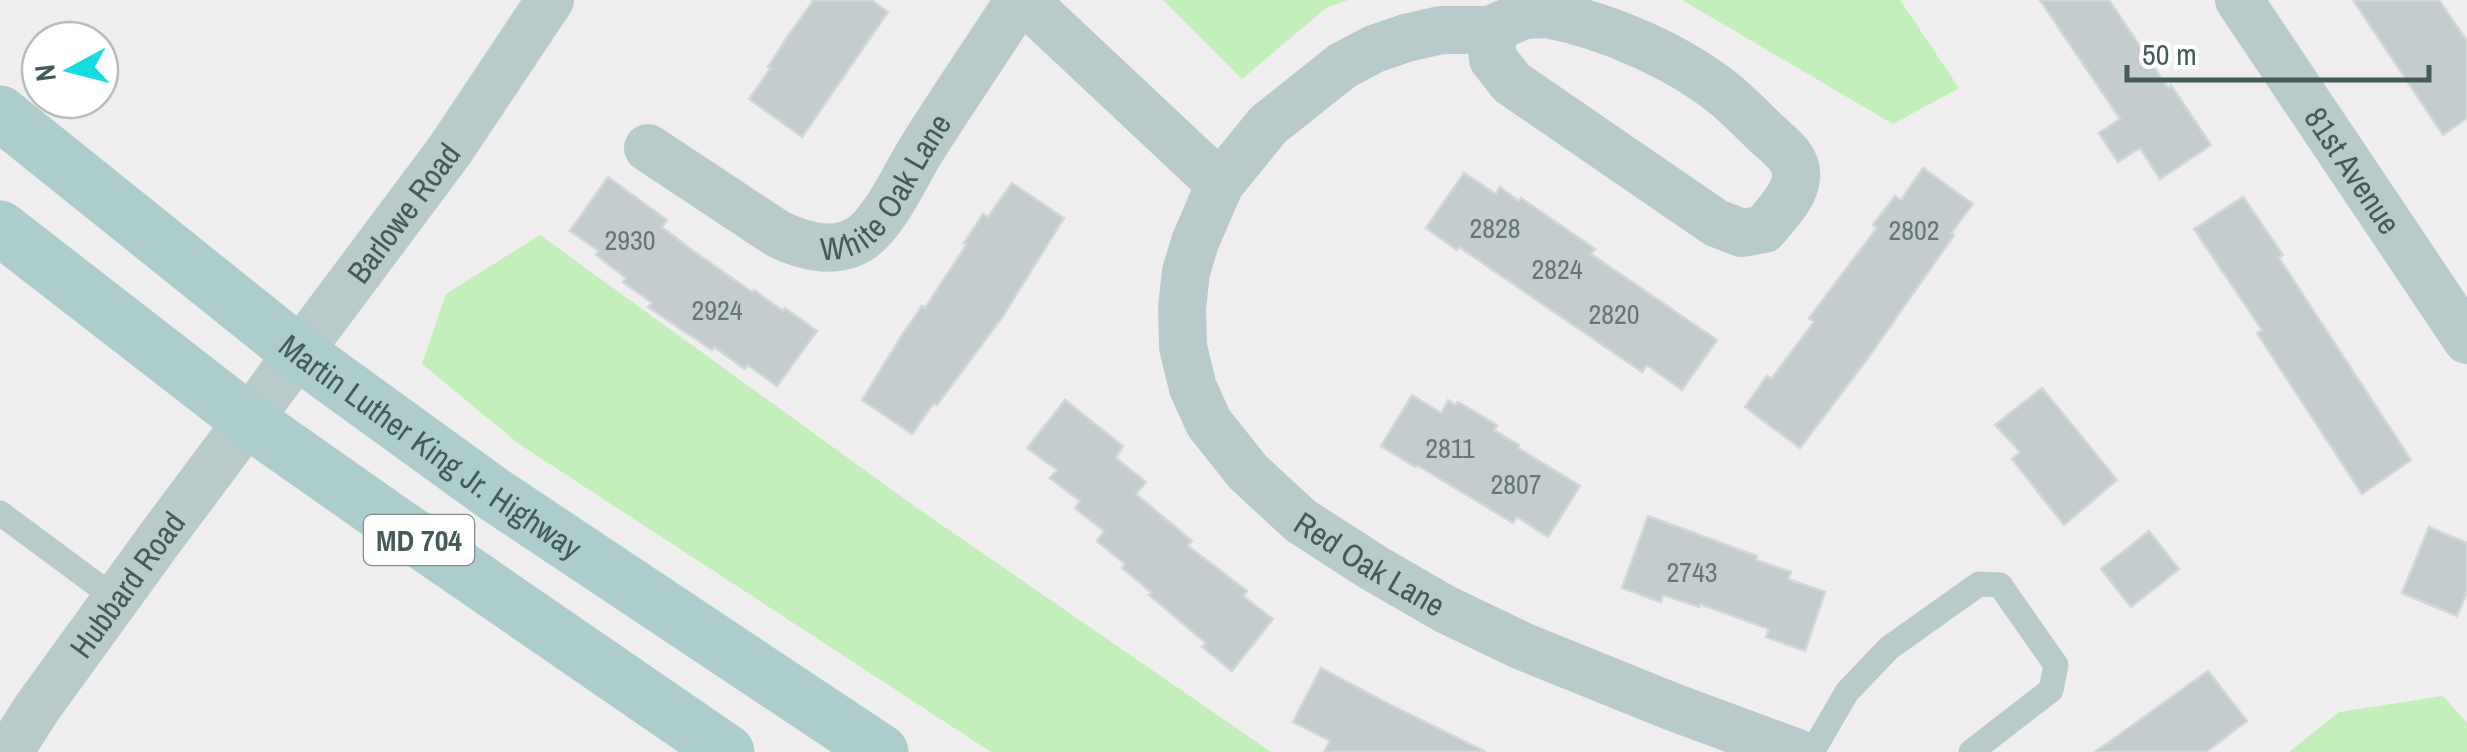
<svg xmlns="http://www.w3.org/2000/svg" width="2467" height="752" font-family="'Archivo Narrow',sans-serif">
	<rect width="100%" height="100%" fill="#f0edef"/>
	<path fill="#c2efba" d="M1163 0H1348L1326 8 1242 79Z
		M1682 0H1900L1959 88 1893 124Z
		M540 235 917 508 1271 752H991L519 444 422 364 446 294Z
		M2443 696 2467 723V752H2289L2339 712Z"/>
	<path fill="#c4cccd" stroke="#d1d8d9" stroke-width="2.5" d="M814 0H871L888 12 802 137 749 99 771 68 768 67 788 36Z
		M2040 0H2109L2168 88 2171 85 2211 145 2160 179 2140 148 2118 162 2099 133 2120 119Z
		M2353 0H2439L2467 41V118L2443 135Z
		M1923 168 1973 204 1951 233 1954 235 1868 358 1800 448 1745 407 1767 376 1771 379 1814 322 1809 318 1877 228 1873 225 1895 196 1901 200Z
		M1464 173 1496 194 1500 187 1519 201 1521 198 1595 249 1591 254 1717 340 1682 390 1647 365 1642 372 1459 247 1457 250 1426 228Z
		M608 177 667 220 662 227 689 248 752 292 754 290 783 311 785 308 817 331 777 386 748 365 745 369 714 347 712 350 648 307 652 303 623 282 626 278 596 255 599 251 570 231Z
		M1012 183 1064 218 1003 316 937 405 934 403 912 434 862 400 902 335 922 306 925 308 967 244 964 243 983 214 988 217Z
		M2243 197 2283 255 2279 258 2411 460 2362 494 2257 333 2262 330 2194 229Z
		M2042 388 2117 480 2064 525 2012 459 2020 452 1995 425Z
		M1412 395 1441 413 1448 400 1455 405 1458 402 1497 425 1494 430 1519 445 1518 448 1580 486 1548 537 1517 517 1513 523 1417 465 1415 467 1381 446Z
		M1065 400 1123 446 1116 458 1146 482 1136 494 1192 541 1188 546 1247 591 1243 596 1273 619 1232 671 1202 647 1206 643 1149 595 1151 592 1122 568 1125 564 1097 541 1104 531 1075 508 1080 501 1050 478 1057 470 1027 448Z
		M1648 516 1757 556 1756 560 1791 572 1788 579 1825 592 1805 651 1766 637 1769 629 1700 604 1699 607 1663 595 1661 602 1622 588Z
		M2429 527 2467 543V592L2457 616 2402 593Z
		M2149 531 2179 569 2131 607 2101 569Z
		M1321 668 1389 704 1486 752H1324L1330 741 1293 722Z
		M2208 671 2247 721 2206 752H2095Z"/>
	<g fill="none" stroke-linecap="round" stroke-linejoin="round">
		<path stroke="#b8cbca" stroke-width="25" d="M0 513 116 599
			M1812 752 1847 692 1889 648 1979 584 2000 585 2056 665 2051 690 1971 752"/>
		<g stroke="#b8cbca" stroke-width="48">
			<path d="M1024 0 1220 184"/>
			<path id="s1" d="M2239 0 2467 340"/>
			<path d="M1547 14C1608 26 1680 57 1728 97 1742 109 1754 122 1767 134 1780 146 1798 158 1796 177 1795 197 1775 215 1764 229L1742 233 1716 223 1512 83 1493 59 1490 30 1524 15Z"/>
			<path id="s2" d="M1490 30H1441L1406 38 1374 49 1342 66 1268 125 1220 184 1195 242 1186 272 1182 308 1183 347 1193 388 1209 423 1248 472 1301 521 1374 568 1445 609 1522 646 1673 707 1795 752"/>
			<path id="s3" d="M648 148 778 234C803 246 834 255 860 239 885 222 905 176 921 150 953 99 987 50 1019 0"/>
			<path id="s4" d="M9 752 37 708 161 537 450 150 550 0"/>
		</g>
		<g stroke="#accdcc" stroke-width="55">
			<path id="s5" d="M0 113 299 353 495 495 881 752"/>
			<path d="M0 228 249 421 387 518 727 752"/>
		</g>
	</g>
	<g text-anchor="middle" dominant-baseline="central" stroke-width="10" stroke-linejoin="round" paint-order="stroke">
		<g font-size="28" fill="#657777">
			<text x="1495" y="228">2828</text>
			<text x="1914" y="230">2802</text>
			<text x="630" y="240">2930</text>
			<text x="1557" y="269">2824</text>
			<text x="717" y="310">2924</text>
			<text x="1614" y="314">2820</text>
			<text x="1450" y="448">2811</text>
			<text x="1516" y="484">2807</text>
			<text x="1692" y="572">2743</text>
		</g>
		<rect fill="#fff" stroke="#7d8c8c" stroke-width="2.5" x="364" y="515" width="110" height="50" rx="8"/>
		<g font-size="30" font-weight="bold" fill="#455b5a">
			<text x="419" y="540">MD 704</text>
		</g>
		<g font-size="32" fill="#455b5a" stroke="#fff">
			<text stroke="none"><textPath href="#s1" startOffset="205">81st Avenue</textPath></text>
			<text stroke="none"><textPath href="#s3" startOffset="295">White Oak Lane</textPath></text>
			<text stroke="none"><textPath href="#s4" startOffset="668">Barlowe Road</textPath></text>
			<text stroke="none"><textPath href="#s5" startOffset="545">Martin Luther King Jr. Highway</textPath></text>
			<text stroke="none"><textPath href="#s2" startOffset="792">Red Oak Lane</textPath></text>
			<text stroke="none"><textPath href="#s4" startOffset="205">Hubbard Road</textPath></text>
		</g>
	</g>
	<g transform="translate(70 70) rotate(263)"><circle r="48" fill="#ffffff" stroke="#b5bdbd" stroke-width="2.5"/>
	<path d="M0-8L18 38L0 25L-18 38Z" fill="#16dce1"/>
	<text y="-15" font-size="28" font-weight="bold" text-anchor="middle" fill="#455b5a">N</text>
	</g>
	<path d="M2127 65v15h302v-15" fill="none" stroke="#455b5a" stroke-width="5"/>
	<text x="2142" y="65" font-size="30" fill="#455b5a" stroke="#ffffff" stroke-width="8" paint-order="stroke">50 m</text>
</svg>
